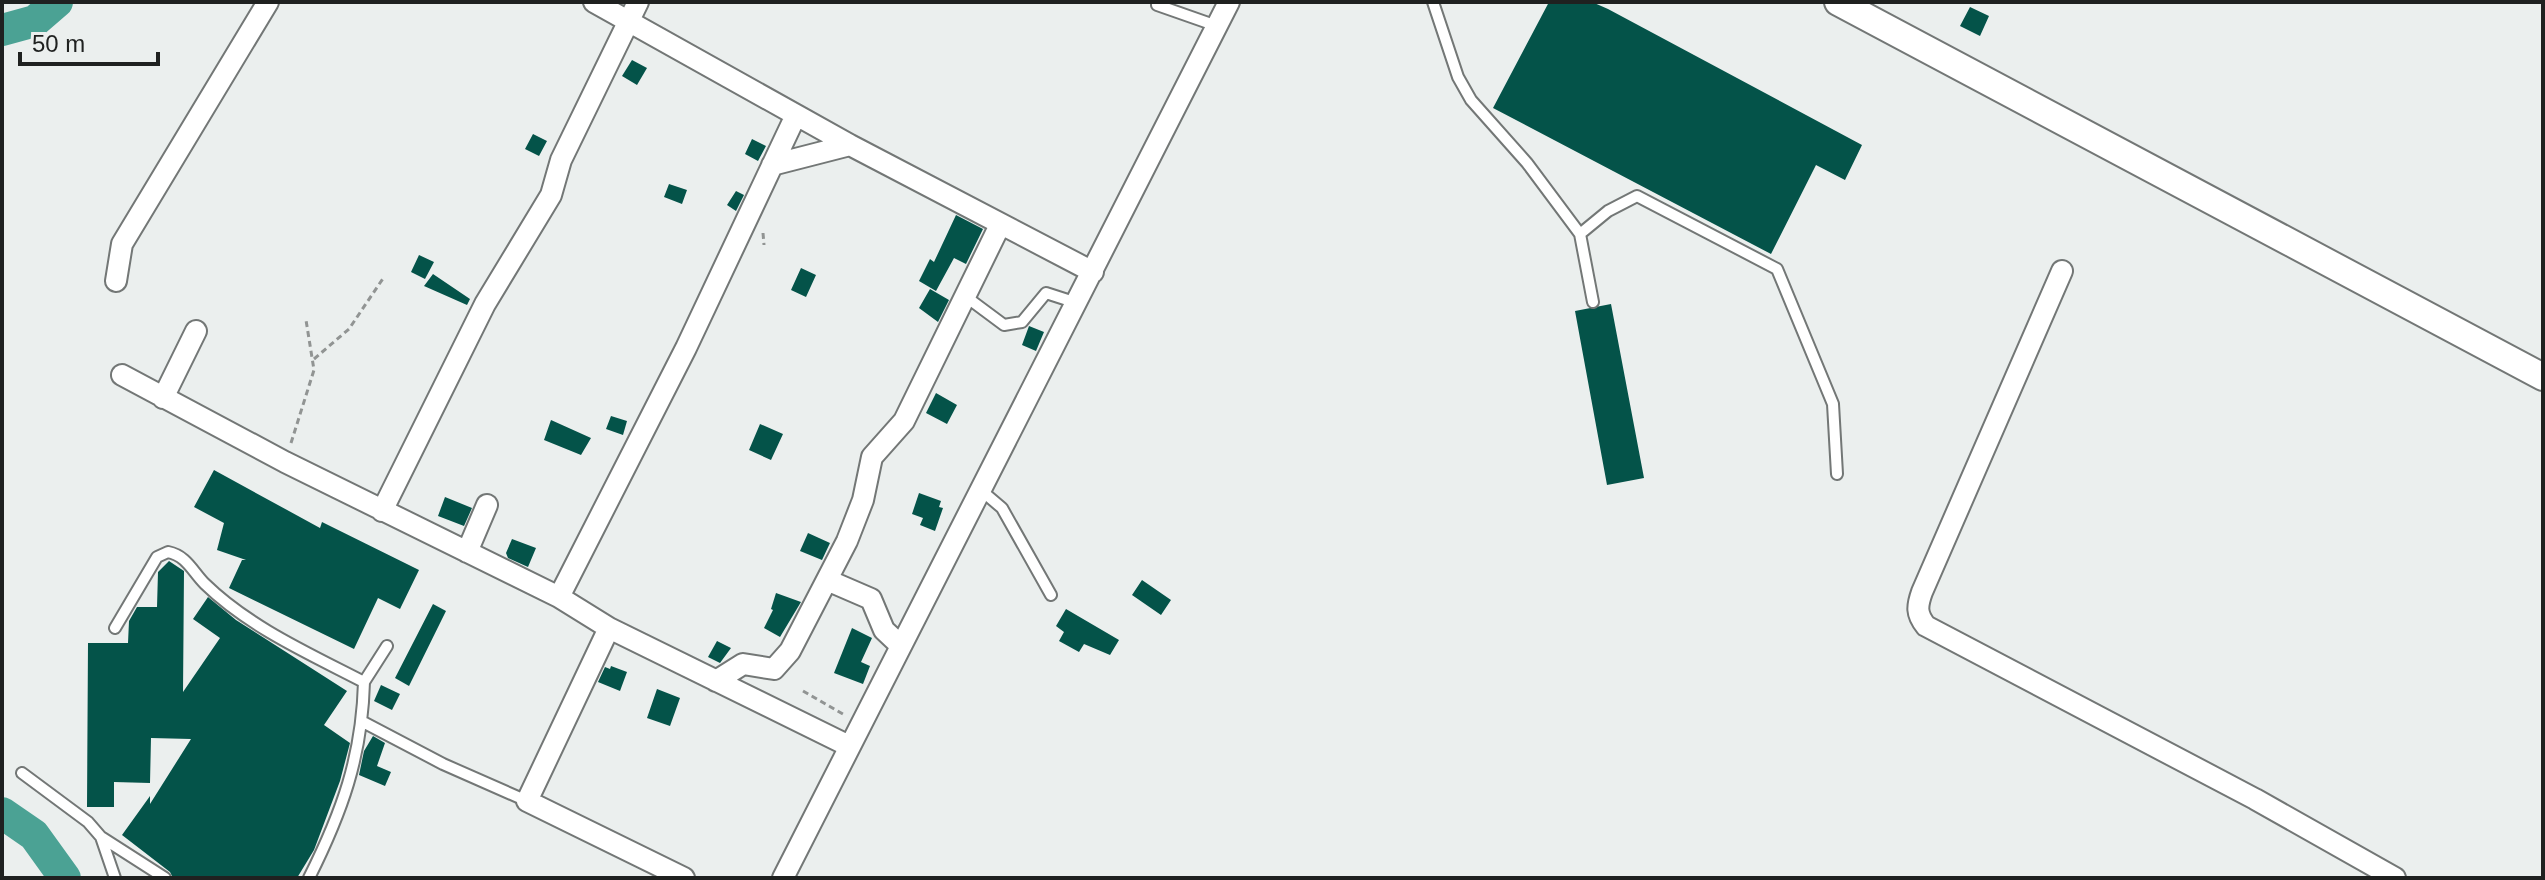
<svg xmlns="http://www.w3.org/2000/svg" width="2545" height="880" font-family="Helvetica,sans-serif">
	<rect width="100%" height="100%" fill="#ebefee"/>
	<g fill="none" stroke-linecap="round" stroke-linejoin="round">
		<path stroke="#4ba294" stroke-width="32" d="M2 30 35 21 57 2
			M2 813 34 835 65 878"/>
	</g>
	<path fill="#045349" d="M1549 2H1592L1608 9 1862 145 1845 180 1816 165 1771 254 1493 108Z
		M1970 7 1989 16 1980 36 1960 26Z
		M632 60 647 68 637 85 622 76Z
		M533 134 547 141 539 156 525 149Z
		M752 139 766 146 758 161 745 154Z
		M669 184 687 190 682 204 664 197Z
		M736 191 744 195 736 211 727 205Z
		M956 215 983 229 966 264 954 258 936 291 919 281 930 259 934 262Z
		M419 255 434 262 425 279 411 272Z
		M801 268 816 275 806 297 791 290Z
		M433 274 470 299 467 305 424 286Z
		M930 289 949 300 938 322 919 308Z
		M1611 304 1644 478 1607 485 1575 311Z
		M1029 326 1044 332 1036 351 1022 345Z
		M936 393 957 405 947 424 926 413Z
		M611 416 627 421 623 435 606 429Z
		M551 420 591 438 581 455 544 440Z
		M760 424 783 434 771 460 749 450Z
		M214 470 320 528 322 522 419 570 400 609 378 598 354 649 229 588 242 560H246L217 550 224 523 194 507Z
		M919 493 941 501 939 507 943 508 935 531 920 525 923 518 912 514Z
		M445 497 472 508 464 526 438 516Z
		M808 533 830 543 822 560 800 551Z
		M512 539 536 548 528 567 508 558 506 553Z
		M169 561 184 571 183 692 220 638 193 619 208 597 236 620 347 691 324 725 350 743 340 781 314 850 297 878H173L170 872 122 835 150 796V804L191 739 151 738 150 783 114 782V807H87L88 643H128L129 621 137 607H157L158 572Z
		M1142 580 1171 600 1161 615 1132 595Z
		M776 593 801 602 780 637 764 628 773 610 771 609Z
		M433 604 446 611 409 686 395 678Z
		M1066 609 1119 640 1110 655 1084 644 1079 652 1059 641 1064 632 1056 626Z
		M852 628 872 638 861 662 870 666 863 684 834 673Z
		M717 641 731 648 720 663 708 657Z
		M611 666 627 672 620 691 598 682 605 667 610 669Z
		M381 685 400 694 392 710 374 701Z
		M657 689 680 698 670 726 647 718Z
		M373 736 385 743 377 766 391 772 385 786 359 775 364 751Z"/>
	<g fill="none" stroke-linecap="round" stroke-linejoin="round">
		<defs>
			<path id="service" d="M1433 2 1458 77 1471 100 1527 163 1580 234 1593 302
				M1157 5 1217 26
				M1580 234 1608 211 1637 196 1777 269 1833 404 1837 474
				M965 296 1004 325 1022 322 1046 293 1077 303
				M982 491 1002 508 1051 595
				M115 628 157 557 168 552C187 556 192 571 205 584 249 627 310 654 364 682 362 757 342 812 309 878
				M364 682 387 646
				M363 722 443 764 527 801
				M22 773 88 822 101 837 115 878
				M101 837 165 878"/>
			<path id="minor" d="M594 2 850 145 1093 272
				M772 165 850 145
				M2062 271 1922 592C1917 606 1916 614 1926 626L2255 799 2395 878
				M116 281 122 244 268 2
				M122 375 285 462 559 597
				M163 398 196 331
				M382 511 485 304 551 195 561 160 638 2
				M467 552 487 505
				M827 580 871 599 884 630 901 646
				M609 628 559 597 686 348 796 115
				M716 681 743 664 774 669 790 651 847 541 863 500 872 457 904 421 1000 225
				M684 878 527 801 609 628 849 746
				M783 878 1229 2"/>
			<path id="tertiary" d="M1838 2 2543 377"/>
		</defs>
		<use href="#service" stroke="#737776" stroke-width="14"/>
		<use href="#minor" stroke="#737776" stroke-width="24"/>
		<use href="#tertiary" stroke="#737776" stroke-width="30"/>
		<path stroke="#919493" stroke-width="3" stroke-dasharray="6 4" stroke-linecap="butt" d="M763 233 764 245
			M314 359 349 329 384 277
			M291 443 314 370 306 320
			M803 691 843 714"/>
		<use href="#service" stroke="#fff" stroke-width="10"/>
		<use href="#minor" stroke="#fff" stroke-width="20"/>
		<use href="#tertiary" stroke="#fff" stroke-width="26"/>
	</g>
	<rect width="2545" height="880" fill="none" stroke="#1f2120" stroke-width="8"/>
	<path d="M20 52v12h138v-12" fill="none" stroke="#1f2120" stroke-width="4"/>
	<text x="32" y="52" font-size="24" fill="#1f2120" stroke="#ebefee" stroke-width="6" paint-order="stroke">50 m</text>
</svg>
